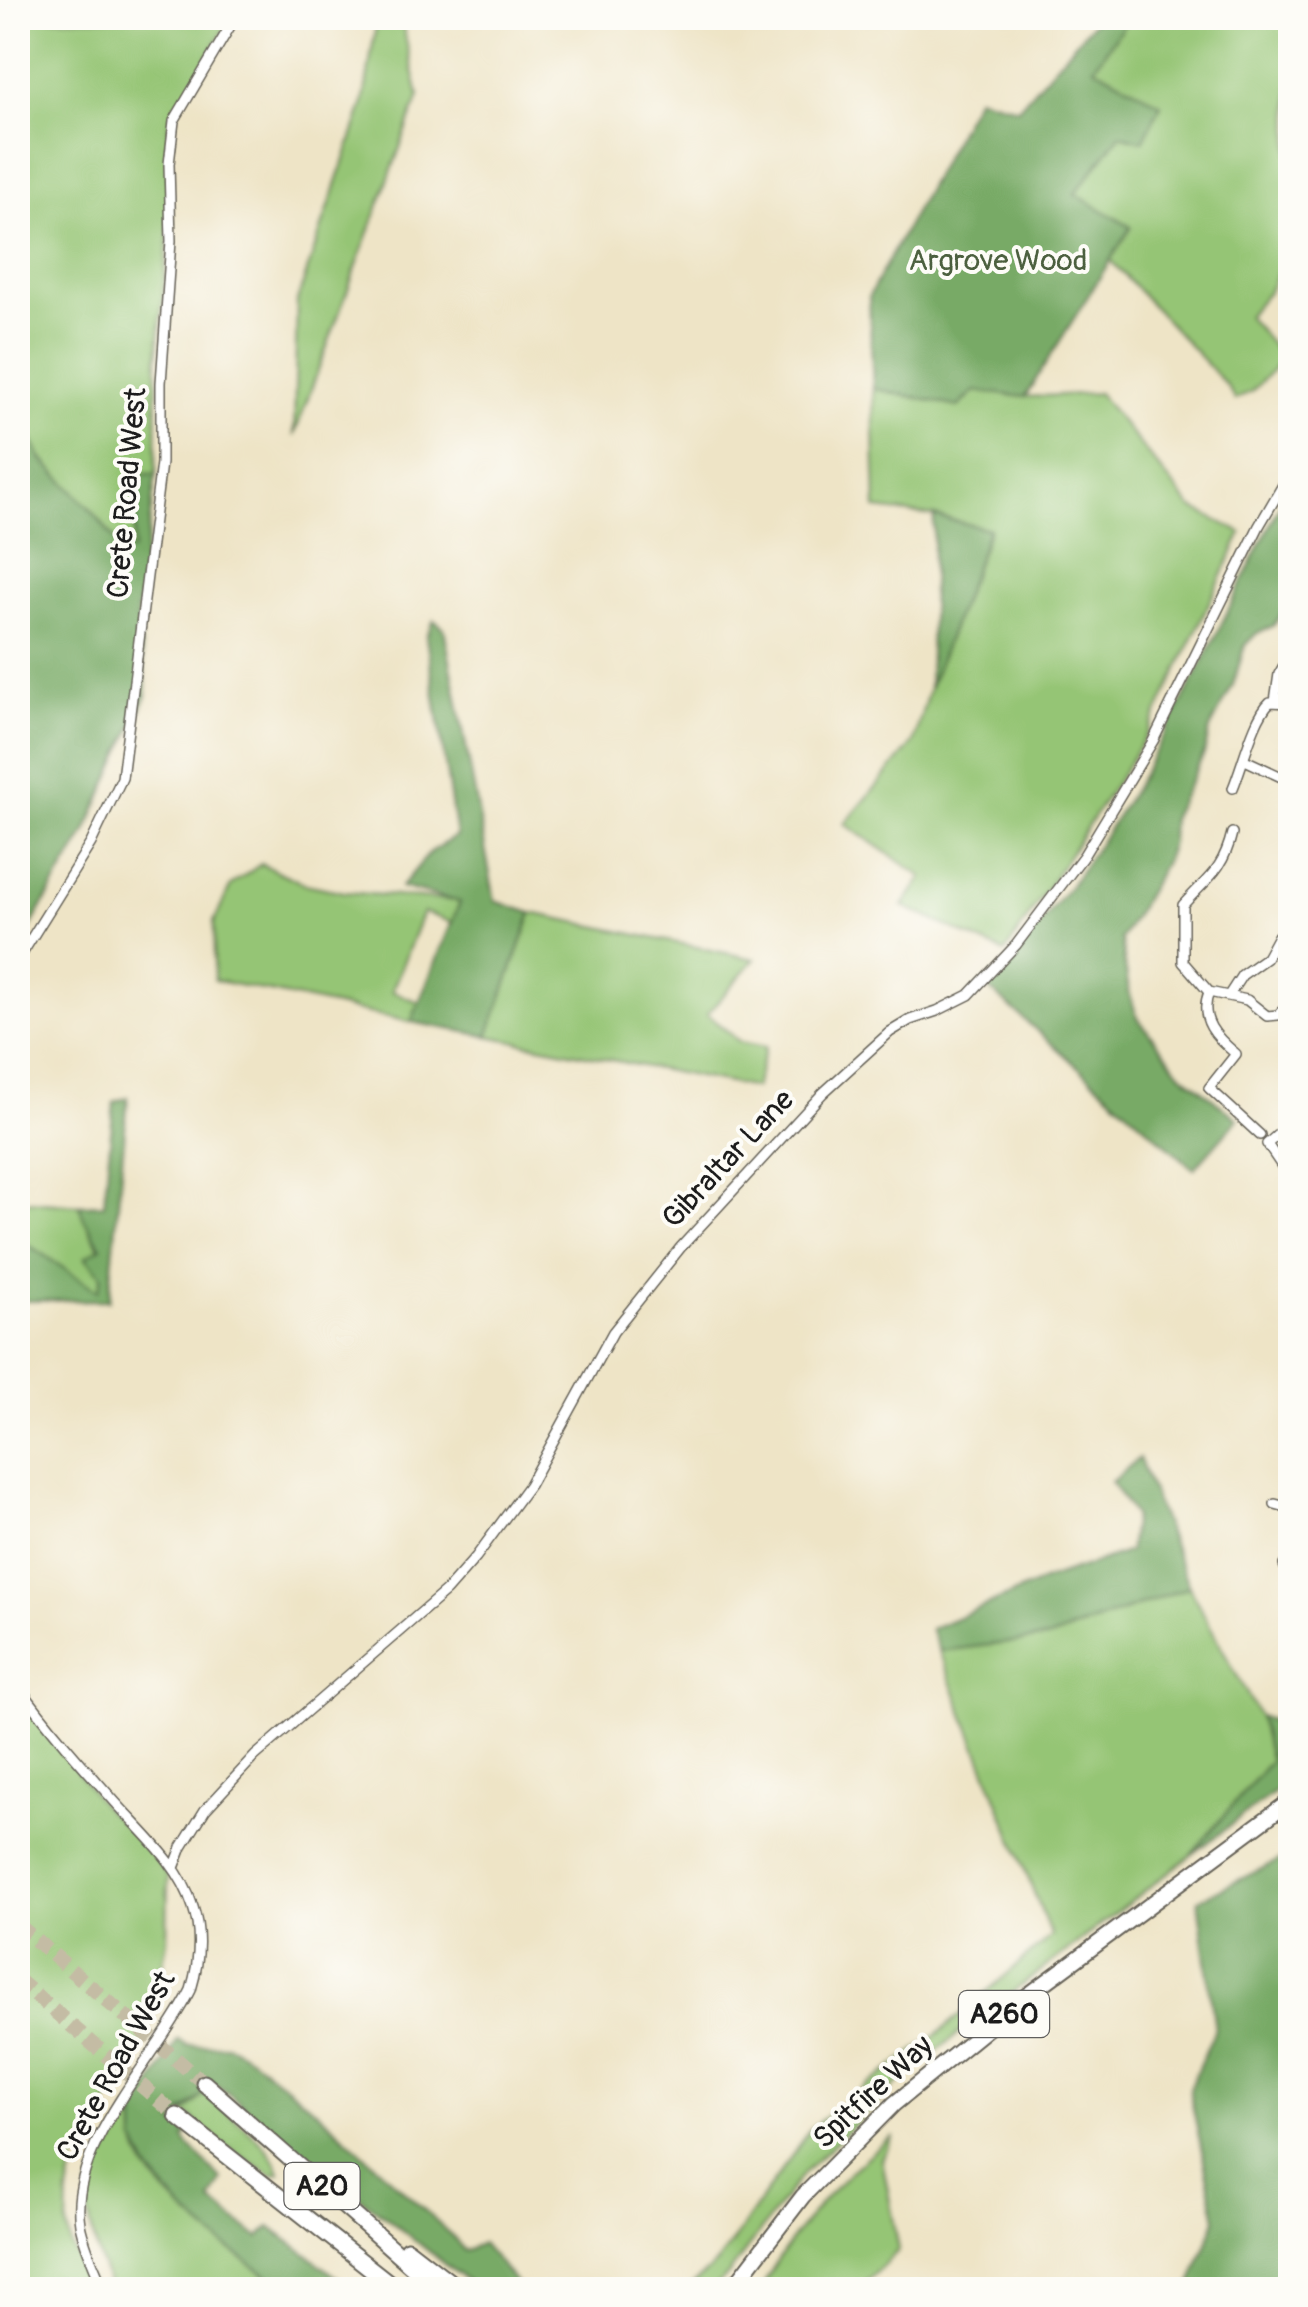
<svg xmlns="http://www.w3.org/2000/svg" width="1308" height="2307" font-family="Pangolin,sans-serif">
	<rect width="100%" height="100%" fill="#fdfcf7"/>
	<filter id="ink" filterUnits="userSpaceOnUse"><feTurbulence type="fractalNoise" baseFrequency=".01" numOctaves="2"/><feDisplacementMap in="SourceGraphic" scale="20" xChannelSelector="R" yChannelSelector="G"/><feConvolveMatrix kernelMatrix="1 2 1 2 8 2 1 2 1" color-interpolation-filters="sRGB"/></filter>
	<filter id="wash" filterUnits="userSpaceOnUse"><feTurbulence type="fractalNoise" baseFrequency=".0048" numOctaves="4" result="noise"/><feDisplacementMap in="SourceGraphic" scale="40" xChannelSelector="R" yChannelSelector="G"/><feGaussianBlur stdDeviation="2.25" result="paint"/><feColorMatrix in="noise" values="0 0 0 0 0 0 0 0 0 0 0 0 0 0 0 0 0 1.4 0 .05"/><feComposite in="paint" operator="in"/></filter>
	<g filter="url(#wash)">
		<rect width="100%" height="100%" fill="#eee4c6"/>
		<path fill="#95c574" stroke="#587048" stroke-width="2.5" d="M32 18H231L169 123 168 242 157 359 156 474H140L133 550 123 551 94 513 41 458 22 421 28 400 18 376V33Z
			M377 18H401L419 96 294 436 297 301 363 106Z
			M1129 18H1290V249L1270 289 1247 316 1284 358 1252 391 1235 400 1227 386 1110 260 1131 228 1074 194 1120 134 1160 104 1094 67Z
			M873 388 958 407 975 391 1025 397 1098 393 1191 507 1242 533 1147 735 1005 953 903 906 923 877 845 824 913 743 929 689 989 530 934 516 876 509Z
			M261 864 305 884 344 892 460 901 453 923 423 912 392 991 421 1003 411 1022 214 980V922L231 885Z
			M532 913 755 959 707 1014 740 1042 766 1047 755 1088 488 1036Z
			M18 1200 79 1205C91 1242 111 1247 98 1292L18 1238Z
			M1189 1587 1259 1716 1270 1761 1190 1856 918 2065 804 2172 728 2275 712 2289 686 2290 718 2262 811 2128 945 2028 1051 1936 939 1651 1049 1638Z
			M18 1692 102 1805 155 1857 168 1877 167 1941 153 2016 142 2044 75 2158 68 2193 67 2226 71 2246 94 2289H18Z
			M204 2094C226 2112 274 2145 280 2173L272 2175 222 2144 190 2116 183 2114Z
			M135 2114C135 2127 134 2141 139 2153 154 2197 247 2263 287 2289H110C102 2267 82 2212 89 2189 97 2162 119 2137 135 2114Z
			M894 2136 882 2159 899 2250 858 2289H767L764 2283C794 2230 844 2170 894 2136Z"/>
		<path fill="#78aa66" stroke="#4a6341" stroke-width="2.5" d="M1097 18H1129L1094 67 1161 104 1143 141 1120 135 1075 194 1131 227 1025 397 975 391 958 407 873 388 869 296 977 97 1018 108Z
			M18 376 28 400 22 421 41 458 94 513 123 551 133 550 140 474H156L137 613 147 695 84 836 18 948Z
			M1290 484V603L1273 626 1257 633 1245 645 1233 685 1210 729 1204 754 1172 817 1171 843 1164 864 1121 939 1129 991 1137 1017 1179 1071 1238 1119 1194 1169 985 985C1125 846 1203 658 1290 484Z
			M934 516 989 529 929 689Z
			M434 620 444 628 495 901 532 913 488 1036 411 1022 460 902 401 887 430 852 456 836 426 637Z
			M128 1097 109 1300 18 1301V1238L98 1291 102 1276 85 1257 101 1247 84 1219 79 1205 104 1204 114 1102Z
			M1139 1458 1189 1587 1049 1638 939 1651 930 1629 1043 1581 1129 1551 1134 1515 1111 1482Z
			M1259 1716 1290 1727V1780L1190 1856 1270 1761Z
			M1290 1855V2289H1189L1216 2219 1189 2089 1215 2029 1198 1900Z
			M178 2039 186 2045H228L251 2058 318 2112 453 2236 464 2251 482 2243 521 2289H477L217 2085H199L204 2094 173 2120 188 2134 184 2138 187 2143 222 2180 211 2201 259 2238 270 2227 353 2289H287L221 2243 185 2212 150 2172 135 2141V2114Z"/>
	</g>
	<g filter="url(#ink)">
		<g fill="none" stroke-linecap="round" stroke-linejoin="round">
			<path stroke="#c4bca4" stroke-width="15" stroke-dasharray="15 8" stroke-linecap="butt" d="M18 1925 204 2083
				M18 1980 177 2116"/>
			<defs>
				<path id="street" d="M1275 701 1279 674 1290 655
					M1245 760 1290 781
					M1233 788C1243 764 1254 717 1270 702L1290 703
					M1232 833C1223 871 1207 878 1183 905V962L1209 992 1247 1000 1267 1016 1278 1015 1290 1002
					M18 960 91 843 122 778 161 463V383L171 241 169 164 174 121 235 18
					M1209 992C1198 1020 1217 1038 1236 1054L1209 1088 1260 1135
					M1229 995 1242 975 1266 958 1278 936 1290 927
					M1290 1124 1267 1144 1290 1178
					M1275 1504 1290 1508
					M1284 1565 1290 1579
					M18 1685C48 1727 82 1765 116 1803 145 1835 180 1865 193 1907 202 1934 199 1963 191 1990 158 2057 67 2147 80 2224 84 2246 95 2268 104 2290
					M174 1868 182 1847 205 1810 255 1756 446 1591 476 1557 529 1485 613 1332 681 1247 823 1093 890 1032 910 1020 937 1011 969 995 1016 945 1084 855 1153 741 1259 526 1290 473"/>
				<path id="primary" d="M731 2290 803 2196 894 2104 1027 1996 1290 1801"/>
				<path id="highway" d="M204 2083 439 2290
					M177 2116 398 2290
					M407 2249 460 2290"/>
			</defs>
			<use href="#street" stroke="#666258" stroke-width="12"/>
			<use href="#primary" stroke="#666258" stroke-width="18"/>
			<use href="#highway" stroke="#666258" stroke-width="19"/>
			<use href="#street" stroke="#fff" stroke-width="9"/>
			<use href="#primary" stroke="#fff" stroke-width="14"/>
			<use href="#highway" stroke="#fff" stroke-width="15"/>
		</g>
	</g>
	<g text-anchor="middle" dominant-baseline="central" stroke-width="8" stroke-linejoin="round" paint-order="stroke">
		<g fill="#fdfcf7" stroke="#605f5e" stroke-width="2.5">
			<rect x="959" y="1991" width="90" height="46" rx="8"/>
			<rect x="284.5" y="2163" width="75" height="46" rx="8"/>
		</g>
		<g font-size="28" font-weight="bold" fill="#1c1c1c">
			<text x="1004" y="2014">A260</text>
			<text x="322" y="2186">A20</text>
		</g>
		<g font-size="30" fill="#4c603f" stroke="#fdfcf7">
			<text x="998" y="260">Argrove Wood</text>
		</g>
		<g font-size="30" fill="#1c1c1c" stroke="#fdfcf7">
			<text transform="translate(127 493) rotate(-85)">Crete Road West</text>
			<text transform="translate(728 1159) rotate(-47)">Gibraltar Lane</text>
			<text transform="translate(116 2066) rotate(-61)">Crete Road West</text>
			<text transform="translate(873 2092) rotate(-43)">Spitfire Way</text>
		</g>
	</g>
	<rect width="1308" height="2307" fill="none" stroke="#fdfcf7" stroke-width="60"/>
</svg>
